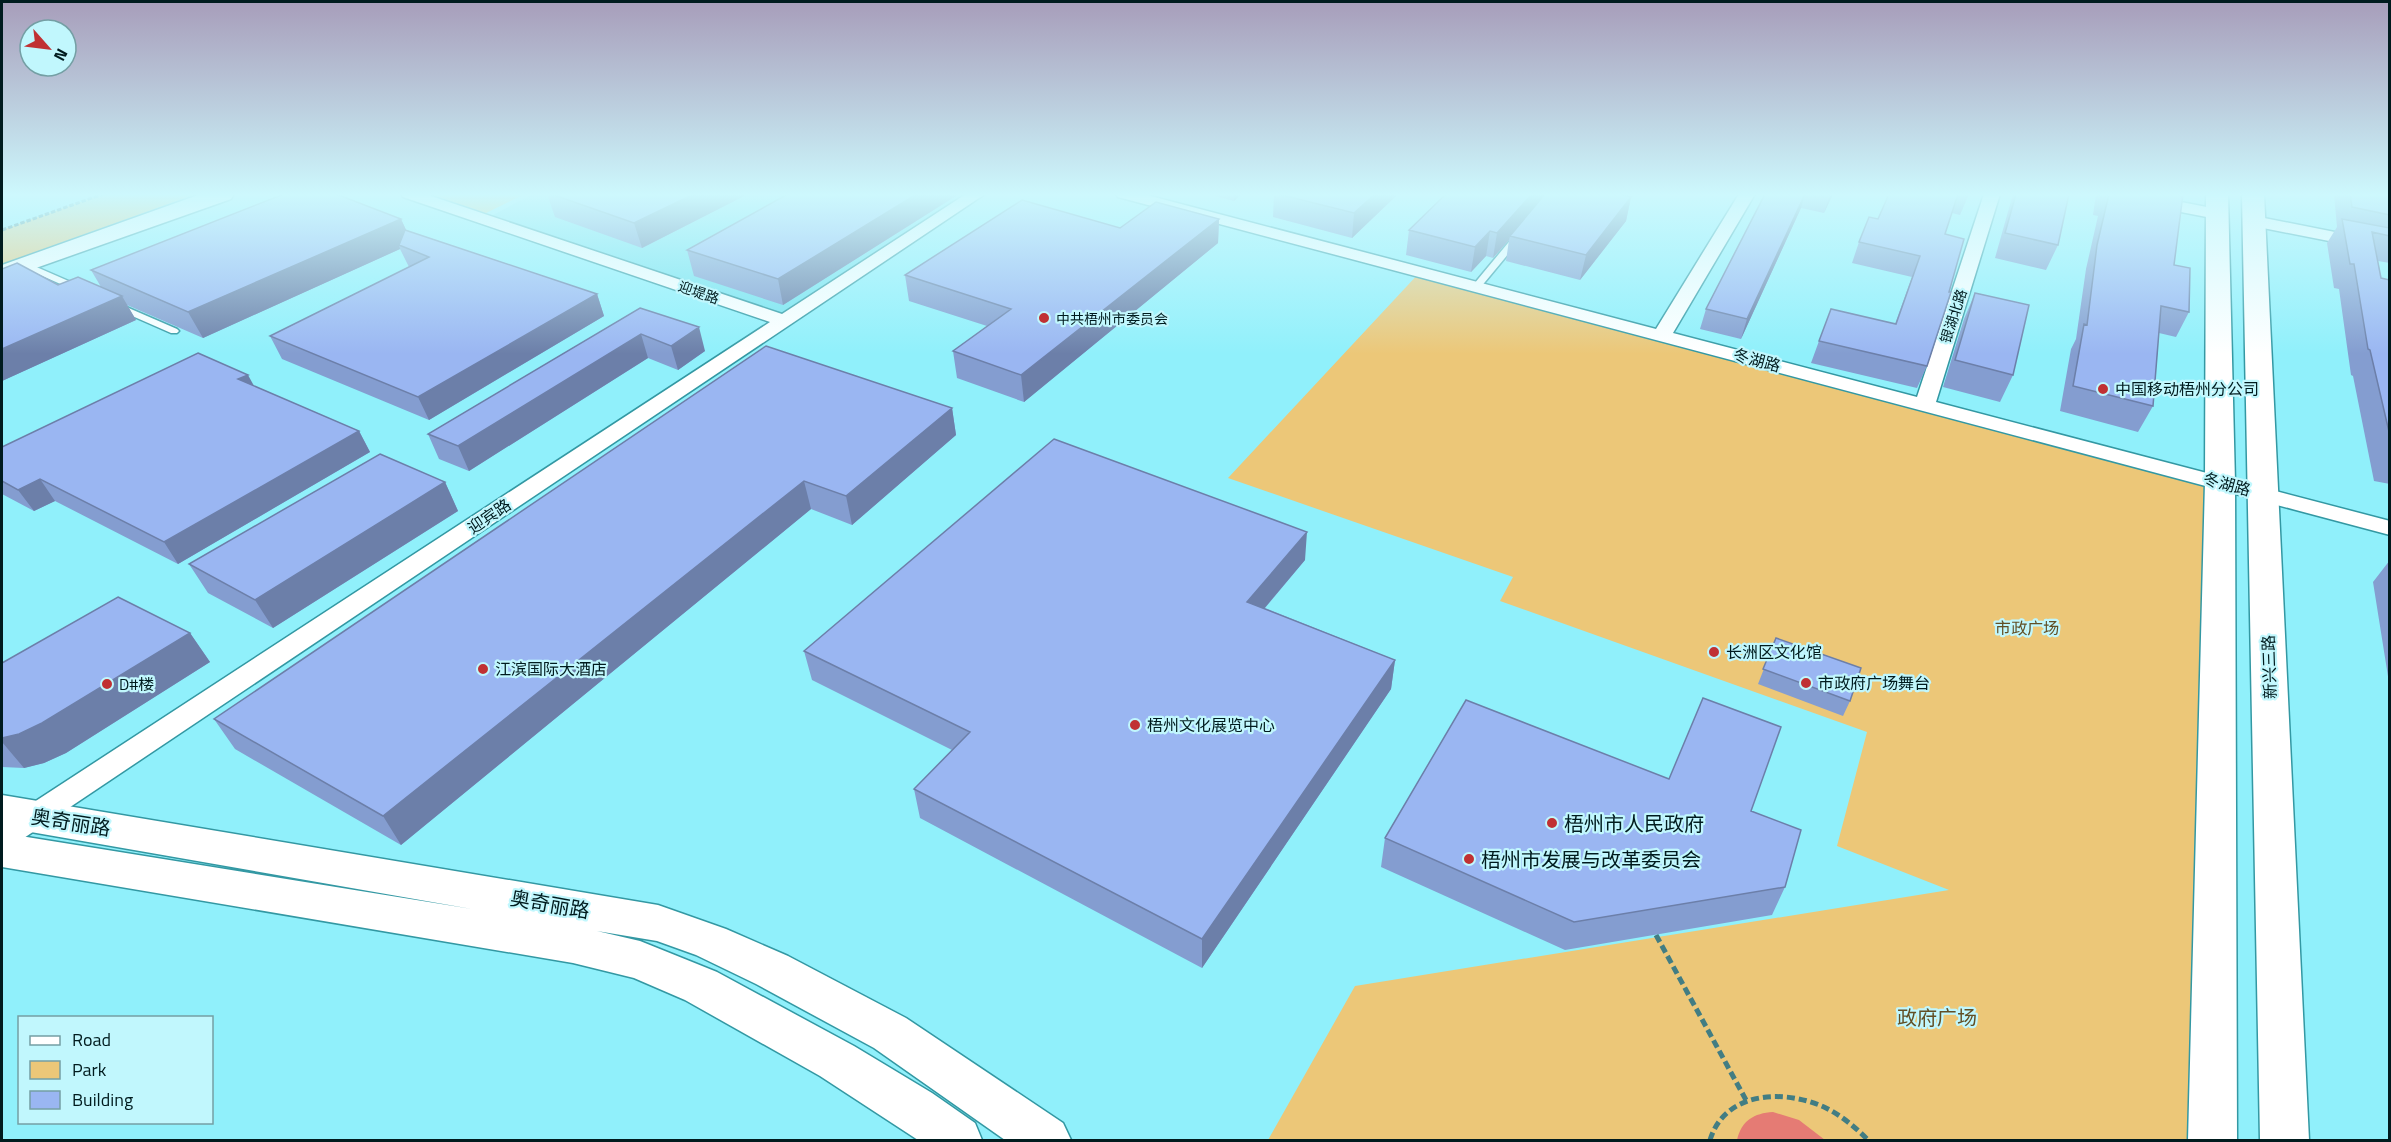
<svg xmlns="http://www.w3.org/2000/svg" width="2391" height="1142" font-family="'Titillium Web','Noto Sans SC',sans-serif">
	<rect width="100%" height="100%" fill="#90f0fb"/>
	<path fill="#77e3ef" d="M532 194H977L785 321 484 220Z"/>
	<path fill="#ecc778" d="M103 194H196L2 264V230Z
		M426 194H525L482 215Z
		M1421 271 2220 482 2213 1140H1268L1355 986 1949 890 1837 846 1867 732 1500 601 1513 577 1228 478Z"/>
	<path fill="#e57b74" d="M1773 1112 1799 1120 1825 1140H1737C1741 1121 1754 1113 1773 1112Z"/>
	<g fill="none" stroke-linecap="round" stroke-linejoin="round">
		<defs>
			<path id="service" d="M1516 236 1519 237V241L1480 288H1474V284L1513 237Z
				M25 262 80 286 82 288 77 291 74 290 22 267V263Z
				M117 303 177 329 179 331 177 333H171L114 308V304Z"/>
			<path id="minor" d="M401 194H425L782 314 966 194H985L12 846 2 850V823L770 322 403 197Z
				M1116 194H1143L1656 329 1739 194H1755L1673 333 1917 397 1984 194H2000L1936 402 2390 521V535L1118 197Z
				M2106 194H2140L2217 209 2225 214 2217 219 2114 199Z
				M2254 216 2390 243V253L2248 225 2246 221Z"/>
			<path id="secondary" d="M2206 194H2228L2235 482 2237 1140H2188L2205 482Z
				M2242 194H2264L2309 1140H2260Z
				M2 795 658 905 726 929 788 956 906 1018 1063 1123 1071 1140H1005L874 1048 756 984 696 955 657 941 597 931 640 941 717 972 854 1046 932 1093 975 1123 982 1140H918L820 1076 685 1000 634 978 573 963 2 867V833L472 909 2 827Z"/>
			<path id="primary" d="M201 194H234L231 199 2 280V265Z"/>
		</defs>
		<use href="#service" stroke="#3398a3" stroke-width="3"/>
		<use href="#minor" stroke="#3398a3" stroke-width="3"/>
		<use href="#secondary" stroke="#3398a3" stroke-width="3"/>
		<use href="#primary" stroke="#3398a3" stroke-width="3"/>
		<path stroke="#427d83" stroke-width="3" stroke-dasharray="4.5 2" stroke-linecap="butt" d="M2 230 103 194"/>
		<path stroke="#427d83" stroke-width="5" stroke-dasharray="8 4" stroke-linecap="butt" d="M1656 935 1746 1100
			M1710 1140C1725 1091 1784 1089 1824 1107 1841 1115 1855 1127 1868 1140"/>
		<use href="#service" fill="#fff" fill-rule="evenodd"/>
		<use href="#minor" fill="#fff" fill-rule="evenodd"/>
		<use href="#secondary" fill="#fff" fill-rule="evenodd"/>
		<use href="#primary" fill="#fff" fill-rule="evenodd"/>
	</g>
	<path fill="#849dd0" d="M547 194H748L642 248 555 217Z
		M788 194H959L783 305 694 276 687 250Z
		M1207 194H1241L1234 201Z
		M1274 194H1398L1352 238 1273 217Z
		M1765 194H1833L1824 213 1801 208 1741 339 1700 329 1706 309Z
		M1889 194H1969L1960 215 1952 213 1945 234 1927 366 1917 388 1811 363 1819 341 1895 324 1912 277 1852 263 1859 242 1878 219Z
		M2013 194H2069L2058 245 2046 270 1995 258Z
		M2096 194H2183L2174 265 2189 312 2176 337 2159 333 2153 406 2138 432 2060 411 2071 349 2076 339 2086 269 2098 216 2093 215Z
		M2334 194H2390V263L2378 261 2381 278 2390 280V484L2374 481 2353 376 2351 375 2339 289 2334 288 2327 243 2337 227Z
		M1631 197 1626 221 1580 280 1506 261 1509 240 1493 258 1486 256 1471 272 1406 255 1409 230Z
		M401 219 406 230 597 294 604 316 429 420 282 359 270 336 409 267 400 249 203 338 127 305 136 320 2 381V269L58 285 101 287 91 270Z
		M1219 219 1218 243 1024 402 957 378 953 351 987 326 909 301 905 275 1120 228Z
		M1975 293 2013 375 2000 402 1943 387 1964 319Z
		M640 308 705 351 678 370 648 358 469 471 439 459 428 434Z
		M254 386 359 431 370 452 178 564 55 501 34 511 2 494V447Z
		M952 408 956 435 852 525 811 509 401 845 235 749 214 719Z
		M445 482 458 511 273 628 208 593 189 564Z
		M1305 560 1265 608 1395 660 1391 689 1202 968 920 818 914 789 952 750 812 680 804 651Z
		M2390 560V689L2373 582Z
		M190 633 210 662 66 753 44 763 24 768 2 767V663Z
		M1776 638 1850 701 1843 716 1758 684Z
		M1751 811 1785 887 1772 915 1565 950 1381 867 1385 838Z"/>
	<path fill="#6c7fa9" d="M694 194H748L642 248 634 223Z
		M917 194H959L783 305 778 279Z
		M1234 194H1241L1234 201Z
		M1375 194H1398L1352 238 1354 213Z
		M1532 194H1549L1510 236 1509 240 1493 258 1497 233Z
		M1805 194 1801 208 1741 339 1747 319Z
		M1830 194H1833L1824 213 1830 195Z
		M1631 197 1626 221 1580 280 1586 255Z
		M401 219 412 243 399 245 400 249 203 338 188 312Z
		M1219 219 1218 243 1024 402 1021 375Z
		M1490 231 1486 256 1471 272 1475 247Z
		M597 294 604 316 429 420 418 397Z
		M122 296 136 320 2 381V349Z
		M699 327 705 351 678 370 671 346Z
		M641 334 648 358 469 471 458 446Z
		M248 375 259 395 238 379Z
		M952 408 956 435 852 525 846 496Z
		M359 431 370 452 178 564 164 542Z
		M40 479 55 501 34 511 18 490Z
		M804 481 811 509 401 845 383 816Z
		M445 482 458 511 273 628 255 600Z
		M1307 532 1305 560 1246 630 1247 602Z
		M190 633 210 662 66 753 44 763 24 768 2 742V738Z
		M1395 660 1391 689 1202 968V939Z"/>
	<path fill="#9ab6f2" stroke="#6c7fa9" stroke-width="1.5" d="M284 194H336L401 219 188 312 91 270Z
		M551 194H694L634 223Z
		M788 194H917L778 279 687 250Z
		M1278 194H1375L1354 213Z
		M1446 194H1532L1497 233 1490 231 1475 247 1409 230Z
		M1545 194H1620L1631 197 1586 255 1510 236Z
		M1765 194H1805L1747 319 1706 309Z
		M1889 194H1958L1945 234 1964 239 1949 292H1951L1927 366 1819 341 1831 309 1896 324 1920 256 1859 242 1869 217 1878 219Z
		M2016 194H2069L2058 245 2005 233Z
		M2109 194H2183L2174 265 2190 268 2189 312 2161 306 2153 406 2073 386 2084 324 2087 325 2097 245Z
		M2350 194H2390V215L2352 207Z
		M1022 200 1120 228 1156 202 1219 219 1021 375 953 351 1011 309 905 275Z
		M2342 219 2390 228V236L2372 232 2381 278 2390 280V436L2370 350 2368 349 2354 264H2350Z
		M405 230 597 294 418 397 270 336 429 257 399 245Z
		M17 263 58 285 78 277 122 296 2 349V269Z
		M1975 293 2029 305 2013 375 1955 360Z
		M640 308 699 327 671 346 641 334 458 446 428 434Z
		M766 346 952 408 846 496 804 481 383 816 214 719Z
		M198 353 248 375 238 379 359 431 164 542 40 479 18 490 2 481V447Z
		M1054 439 1307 532 1247 602 1395 660 1202 939 914 789 970 732 804 651Z
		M380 454 445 482 255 600 189 564Z
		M118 597 190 633 42 723 19 734 2 738V663Z
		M1776 638 1861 668 1850 701 1763 669Z
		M1703 698 1781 727 1751 811 1801 830 1785 887 1574 922 1385 838 1466 700 1669 779Z"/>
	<linearGradient id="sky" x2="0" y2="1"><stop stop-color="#a79dba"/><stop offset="0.55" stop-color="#cdf8fd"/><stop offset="1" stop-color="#cdf8fd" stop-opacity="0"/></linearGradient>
	<rect width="2391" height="354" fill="url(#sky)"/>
	<g fill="#c03133" stroke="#c1f7fd" stroke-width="2">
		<circle cx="1044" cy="318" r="6"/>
		<circle cx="2103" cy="389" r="6"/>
		<circle cx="1714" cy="652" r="6"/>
		<circle cx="483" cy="669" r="6"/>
		<circle cx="1806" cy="683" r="6"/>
		<circle cx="107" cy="684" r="6"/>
		<circle cx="1135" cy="725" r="6"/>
		<circle cx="1552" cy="823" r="6"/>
		<circle cx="1469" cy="859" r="6"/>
	</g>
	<g text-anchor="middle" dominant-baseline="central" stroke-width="4.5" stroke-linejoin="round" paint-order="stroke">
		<g font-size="14" fill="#001b1e" stroke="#c1f7fd">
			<text transform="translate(699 292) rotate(19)">迎堤路</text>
			<text transform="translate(1953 316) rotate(-72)">银湖北路</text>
		</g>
		<g font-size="14" fill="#001b1e" stroke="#c1f7fd" text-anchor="start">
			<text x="1056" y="318">中共梧州市委员会</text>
		</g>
		<g font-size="16" fill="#001b1e" stroke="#c1f7fd">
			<text transform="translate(1757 360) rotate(15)">冬湖路</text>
			<text transform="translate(2227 484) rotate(15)">冬湖路</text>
			<text transform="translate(489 516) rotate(-34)">迎宾路</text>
			<text transform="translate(2269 667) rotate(-92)">新兴三路</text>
		</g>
		<g font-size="16" fill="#001b1e" stroke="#c1f7fd" text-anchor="start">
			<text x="2115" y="389">中国移动梧州分公司</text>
			<text x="1726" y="652">长洲区文化馆</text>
			<text x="495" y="669">江滨国际大酒店</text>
			<text x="1818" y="683">市政府广场舞台</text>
			<text x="119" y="684">D#楼</text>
			<text x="1147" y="725">梧州文化展览中心</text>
		</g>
		<g font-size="16" fill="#624f25" stroke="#c1f7fd">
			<text x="2027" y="628">市政广场</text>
		</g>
		<g font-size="20" fill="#001b1e" stroke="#c1f7fd">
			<text transform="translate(71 822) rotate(9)">奥奇丽路</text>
			<text transform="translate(550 904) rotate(10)">奥奇丽路</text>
		</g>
		<g font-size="20" fill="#001b1e" stroke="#c1f7fd" text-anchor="start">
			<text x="1564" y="823">梧州市人民政府</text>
			<text x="1481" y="859">梧州市发展与改革委员会</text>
		</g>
		<g font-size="20" fill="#624f25" stroke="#c1f7fd">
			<text x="1937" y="1017">政府广场</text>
		</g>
	</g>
	<rect width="2391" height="1142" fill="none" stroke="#001b1e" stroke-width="6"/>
	<rect x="18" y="1016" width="195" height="108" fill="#c1f7fd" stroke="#749fa4" stroke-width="1.5"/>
	<rect x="30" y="1036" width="30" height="9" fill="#ffffff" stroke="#749fa4" stroke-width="1.5"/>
	<text x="72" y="1046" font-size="18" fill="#001b1e">Road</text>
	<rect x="30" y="1061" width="30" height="18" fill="#ecc778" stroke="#749fa4" stroke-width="1.5"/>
	<text x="72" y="1076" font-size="18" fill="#001b1e">Park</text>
	<rect x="30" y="1091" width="30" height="18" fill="#9ab6f2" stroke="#749fa4" stroke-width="1.5"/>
	<text x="72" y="1106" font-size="18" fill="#001b1e">Building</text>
	<g transform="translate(48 48) rotate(118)"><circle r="28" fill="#c1f7fd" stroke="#749fa4" stroke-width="1.5"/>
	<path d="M0-4.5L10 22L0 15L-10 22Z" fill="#c03133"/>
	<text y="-9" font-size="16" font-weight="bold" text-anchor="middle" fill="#001b1e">N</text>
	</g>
</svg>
